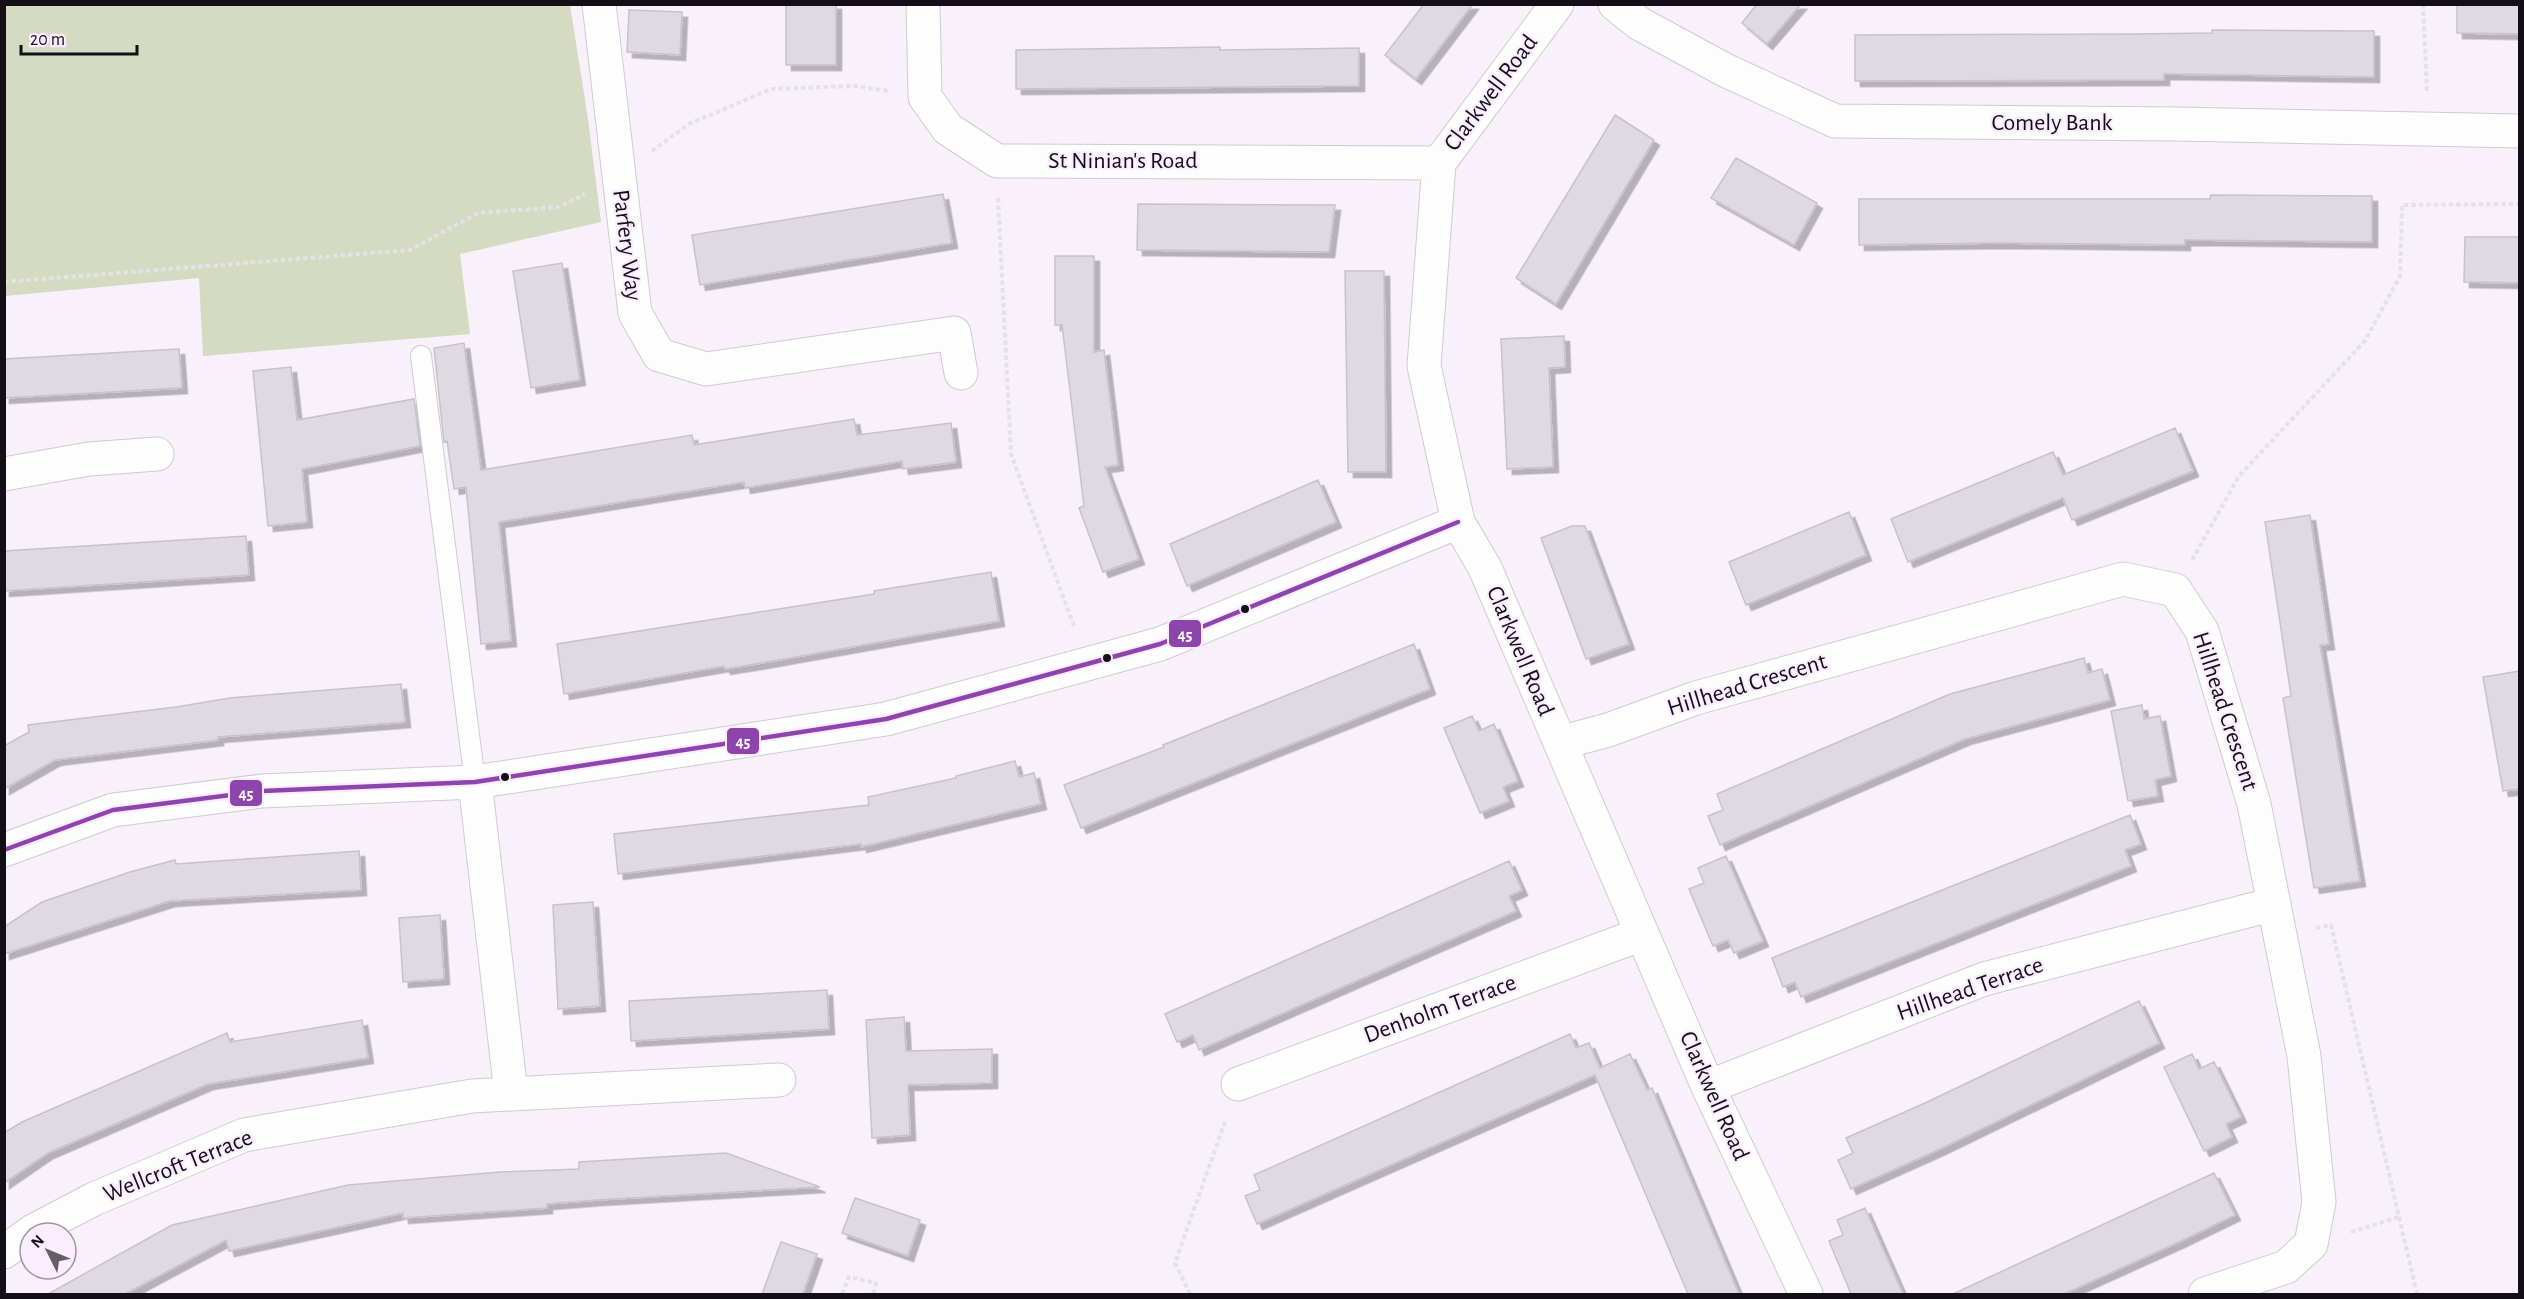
<svg xmlns="http://www.w3.org/2000/svg" width="2524" height="1299" font-family="'Alegreya Sans',sans-serif">
	<defs>
		<filter id="shadow"><feDropShadow dx="5.5" dy="5.5" stdDeviation="0" flood-color="#0004"/></filter>
	</defs>
	<rect width="100%" height="100%" fill="#f8f0fb"/>
	<path fill="#d4dbc0" d="M5 4 570 5 588 119 601 222 460 254 470 334 203 356 199 278 5 296Z"/>
	<path fill="#dfd9e1" stroke="#c8c2ca" stroke-width="1.5" filter="url(#shadow)" d="M786 4H836V65H786Z
		M1424 4H1473L1416 79 1385 55Z
		M1757 4H1801L1767 44 1742 23Z
		M2457 4H2520V34L2457 33Z
		M629 10 682 12 680 55 627 52Z
		M2212 30 2374 31V77L2164 74V80L1855 81V35L2132 34 2212 33Z
		M1220 47V50L1359 48V86L1016 89V50Z
		M1615 115 1654 140 1556 304 1516 278Z
		M1736 158 1817 203 1794 245 1711 198Z
		M943 194 952 243 700 285 692 235Z
		M2211 195 2372 196V242L2185 240V245L1999 243 1859 245V199H2210Z
		M1138 204 1335 205 1329 252 1137 250Z
		M2465 237H2520V283L2464 282Z
		M1055 256H1094V352L1104 350 1118 465 1105 467 1139 559 1103 572 1079 508 1084 506 1062 325H1055Z
		M562 263 580 380 531 388 513 271Z
		M1345 271H1384L1386 472H1348Z
		M1564 336 1565 367 1549 368 1553 467 1507 469 1501 339Z
		M464 343 481 470 692 435 694 445 854 419 857 435 951 423 956 462 903 469 902 461 745 488 744 482 499 522 511 641 481 644 466 487 454 489 447 441 444 442 434 348Z
		M179 349 182 388 4 398V359Z
		M291 367 297 420 414 399 420 446 302 469 307 522 268 526 253 371Z
		M2175 428 2193 471 2072 520 2063 498 1908 562 1891 519 2053 452 2063 475Z
		M1318 480 1336 522 1187 586 1170 544Z
		M1849 512 1866 555 1746 605 1729 562Z
		M2310 515 2329 644 2320 645 2360 881 2314 888 2283 698 2291 696 2265 522Z
		M1572 526H1585L1629 644 1586 659 1541 538Z
		M246 536 249 575 4 591V551Z
		M991 572 999 621 756 664 725 669 724 666 564 694 557 644 874 594V591Z
		M1414 644 1430 689 1081 828 1064 785 1164 747 1163 745Z
		M2084 658 2088 673 2102 669 2110 700 1965 739 1720 845 1708 816 1723 810 1717 794 1950 694Z
		M2520 671V789L2503 791 2483 677Z
		M401 684 405 722 218 737V740L55 760 4 789V746L29 732 28 725 176 707 230 698Z
		M2142 705 2144 719 2160 716 2171 776 2155 780 2158 796 2128 801 2111 711Z
		M1472 716 1479 731 1494 724 1518 781 1503 787 1509 801 1480 813 1444 728Z
		M1015 761 1019 777 1034 773 1041 804 861 847V844L618 874 614 834 869 805 868 797 956 778V776Z
		M2130 815 2141 844 2125 850 2131 866 1801 997 1795 982 1783 987 1772 958Z
		M359 851 361 890 170 901 4 954V927L42 902 130 872 175 860 176 864Z
		M1726 856 1763 941 1734 953 1728 940 1713 946 1689 889 1704 883 1698 868Z
		M1509 861 1522 890 1509 896 1516 911 1199 1050 1193 1035 1177 1042 1165 1014Z
		M593 902 600 1006 558 1009 553 905Z
		M440 915 444 979 403 982 399 918Z
		M827 990 829 1029 631 1041 629 1001Z
		M2139 1001 2159 1043 1940 1149 1851 1189 1838 1160 1853 1153 1846 1138 1925 1103Z
		M904 1017 906 1051 992 1049V1083L908 1085 910 1135 872 1138 866 1020Z
		M362 1020 368 1058 208 1084 48 1153 4 1183V1133L22 1122 227 1033 230 1042Z
		M1570 1034 1576 1048 1589 1043 1600 1068 1630 1054 1647 1090 1652 1088 1739 1294H1688L1595 1075 1257 1224 1245 1196 1260 1190 1254 1175Z
		M2192 1054 2199 1069 2214 1062 2241 1117 2226 1124 2232 1137 2204 1151 2164 1067Z
		M726 1153 820 1187 597 1200 547 1204V1208L403 1218V1213L229 1251 226 1240 125 1294H48L172 1225 348 1185 500 1172 579 1169V1162Z
		M2214 1173 2235 1215 2179 1242 2064 1294H1953Z
		M855 1198 920 1220 908 1256 842 1233Z
		M1865 1208 1903 1294H1851L1829 1241 1843 1235 1837 1220Z
		M781 1242 817 1254 803 1294H762Z"/>
	<g fill="none" stroke-linecap="round" stroke-linejoin="round">
		<defs>
			<path id="lane" d="M421 356 475 782"/>
			<path id="street" d="M599 4 635 313 659 355 706 369 954 333 961 373
				M923 4 925 97 948 129 997 161 1439 163
				M1557 4 1439 163 1424 366 1458 522 1485 568 1708 1087 1806 1294
				M1615 4 1640 24 1725 70 1835 121 2176 124 2520 131
				M4 474 89 459 157 454
				M1560 743 1608 730 1696 698 2123 579 2175 590 2202 631 2254 804 2304 1056 2319 1202 2311 1244 2286 1267 2205 1294
				M475 782 511 1093
				M4 850 113 810 262 791 475 782 886 719 1160 644 1458 522
				M1238 1084 1642 934
				M1708 1087 1984 979 2274 904
				M4 1252 33 1231 94 1199 244 1135 472 1096 779 1080"/>
		</defs>
		<use href="#lane" stroke="#d0cad2" stroke-width="22"/>
		<use href="#street" stroke="#d0cad2" stroke-width="35"/>
		<path stroke="#e4e2e5" stroke-width="4" stroke-dasharray="4.5 3" stroke-linecap="butt" d="M2423 4 2427 92
			M652 151 689 124 771 89 854 86 889 91
			M998 198 1011 454 1075 629
			M4 282 410 250 478 213 559 207 585 194
			M2192 560 2239 476 2365 341 2400 276 2402 205 2520 204
			M2316 928 2331 925 2417 1294
			M2351 1232 2399 1217
			M842 1294 849 1277 876 1283 873 1294
			M1190 1294 1175 1263 1226 1119"/>
		<use href="#lane" stroke="#fefdfe" stroke-width="20"/>
		<use href="#street" stroke="#fefdfe" stroke-width="33"/>
		<defs>
			<path id="bus-1" d="M4 850 113 810 262 791 475 782 886 719 1160 644 1458 522"/>
		</defs>
		<use href="#bus-1" stroke="#fbecff" stroke-width="9"/>
		<use href="#bus-1" stroke="#8e44ad" stroke-width="4.5"/>
	</g>
	<g fill="#140f16" stroke="#fbecff" stroke-width="2">
		<circle cx="1245" cy="609" r="5"/>
		<circle cx="1107" cy="658" r="5"/>
		<circle cx="505" cy="777" r="5"/>
	</g>
	<g text-anchor="middle" dominant-baseline="central" stroke-width="4.5" stroke-linejoin="round" paint-order="stroke">
		<g font-size="24" fill="#140f16" stroke="#fbecff">
			<text transform="translate(1491 93) rotate(-53)">Clarkwell Road</text>
			<text x="2052" y="123">Comely Bank</text>
			<text x="1123" y="161">St Ninian's Road</text>
			<text transform="translate(627 245) rotate(83)">Parfery Way</text>
			<text transform="translate(1520 651) rotate(67)">Clarkwell Road</text>
			<text transform="translate(1747 685) rotate(-17)">Hillhead Crescent</text>
			<text transform="translate(2225 711) rotate(72)">Hillhead Crescent</text>
			<text transform="translate(1970 989) rotate(-19)">Hillhead Terrace</text>
			<text transform="translate(1440 1009) rotate(-20)">Denholm Terrace</text>
			<text transform="translate(1714 1096) rotate(66)">Clarkwell Road</text>
			<text transform="translate(178 1166) rotate(-22)">Wellcroft Terrace</text>
		</g>
	</g>
	<g stroke="#fbecff" stroke-width="2">
		<rect x="1168" y="619" width="34" height="29" rx="6" fill="#8e44ad"/>
		<rect x="726" y="727" width="34" height="28" rx="6" fill="#8e44ad"/>
		<rect x="229" y="779" width="34" height="28" rx="6" fill="#8e44ad"/>
	</g>
	<g font-size="16" text-anchor="middle" font-weight="bold" fill="#fff">
		<text x="1185" y="640">45</text>
		<text x="743" y="747">45</text>
		<text x="246" y="799">45</text>
	</g>
	<rect width="2524" height="1299" fill="none" stroke="#140f16" stroke-width="12"/>
	<g transform="translate(48 1251) rotate(313)"><circle r="28" fill="#fbecff" stroke="#9f94a2" stroke-width="1.5"/>
	<path d="M0-4.5L10 22L0 15L-10 22Z" fill="#645e66"/>
	<text y="-9" font-size="16" font-weight="bold" text-anchor="middle" fill="#140f16">N</text>
	</g>
	<path d="M21 45v9h116v-9" fill="none" stroke="#140f16" stroke-width="3"/>
	<text x="30" y="45" font-size="18" fill="#140f16" stroke="#fbecff" stroke-width="4.5" paint-order="stroke">20 m</text>
</svg>
